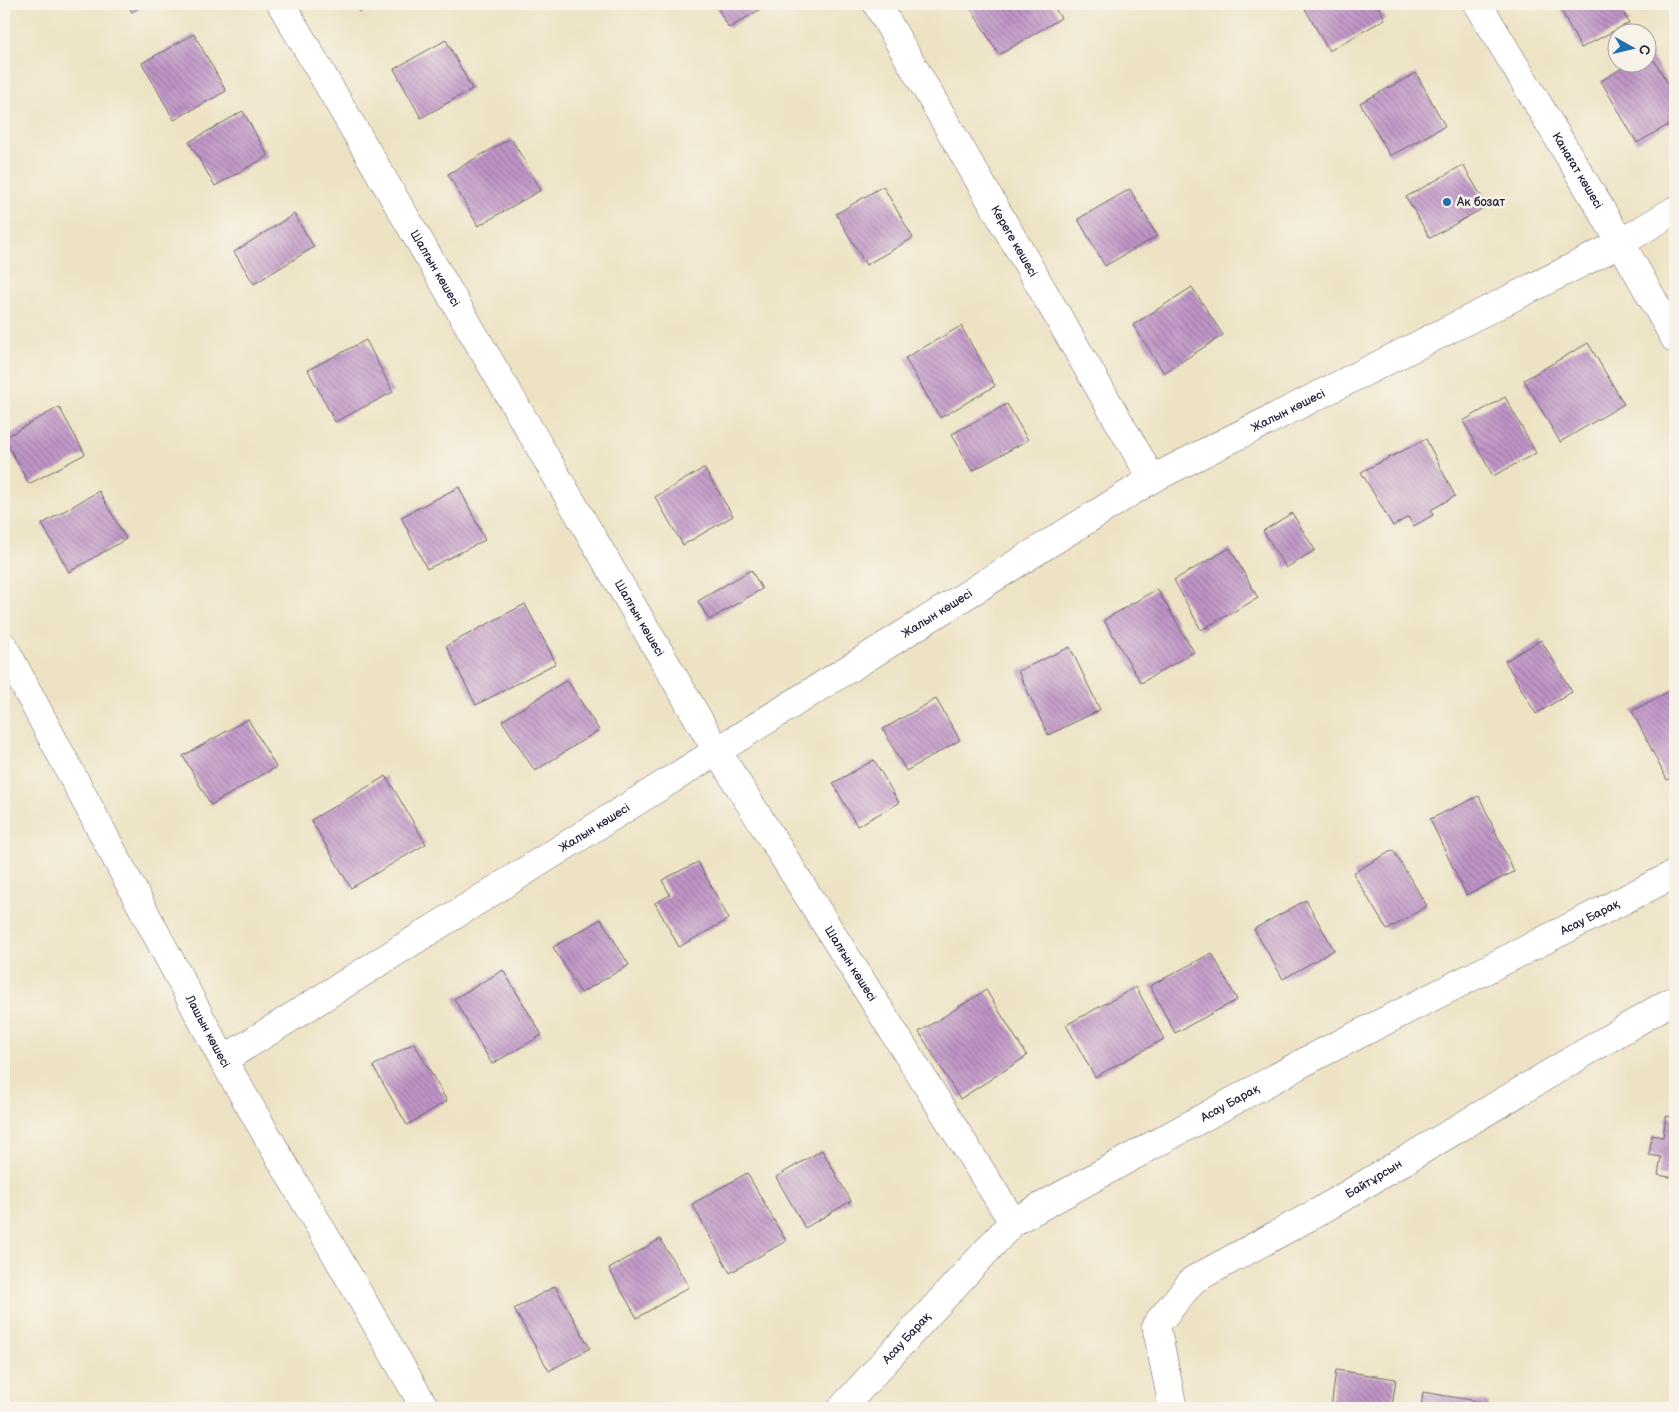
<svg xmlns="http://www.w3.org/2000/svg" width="1679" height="1412" font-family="'Balsamiq Sans',sans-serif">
	<defs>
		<pattern id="building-back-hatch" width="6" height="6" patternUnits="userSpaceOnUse" patternTransform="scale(1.25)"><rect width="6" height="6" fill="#bf94c6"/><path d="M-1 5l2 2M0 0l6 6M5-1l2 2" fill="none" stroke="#9b78a2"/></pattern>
	</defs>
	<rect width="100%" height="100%" fill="#f7f3e8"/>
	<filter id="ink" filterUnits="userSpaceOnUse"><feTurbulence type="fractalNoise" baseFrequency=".02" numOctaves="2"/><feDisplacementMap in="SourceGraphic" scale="10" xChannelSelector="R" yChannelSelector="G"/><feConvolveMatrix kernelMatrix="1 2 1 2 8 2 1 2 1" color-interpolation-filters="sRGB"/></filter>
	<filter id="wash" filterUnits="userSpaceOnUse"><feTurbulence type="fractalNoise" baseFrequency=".0096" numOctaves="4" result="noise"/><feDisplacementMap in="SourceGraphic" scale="20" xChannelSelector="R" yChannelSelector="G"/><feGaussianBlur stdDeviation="1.12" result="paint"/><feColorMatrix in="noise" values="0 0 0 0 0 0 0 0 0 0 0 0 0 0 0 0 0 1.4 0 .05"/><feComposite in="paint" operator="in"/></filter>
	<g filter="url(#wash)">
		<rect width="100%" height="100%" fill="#ede3c4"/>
		<g id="blocks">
			<path fill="url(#building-back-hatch)" d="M127 4H146L132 12Z
				M355 4H372L359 12Z
				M715 4H769L729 28Z
				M968 4H1052L1061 18 999 55Z
				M1310 4H1377L1385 19 1329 51 1304 7Z
				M1558 4H1619L1629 23 1581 48Z
				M194 34 226 91 174 120 142 63Z
				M446 40 472 89 421 118 394 69Z
				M1650 53 1675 96V121L1637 143 1601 81 1632 62H1646V54Z
				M1416 73 1445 126 1390 156 1360 103Z
				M243 111 268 156 215 186 189 142Z
				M511 138 541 190 478 226 448 174Z
				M1463 165 1487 206 1430 238 1406 197Z
				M883 186 913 238 866 265 836 214Z
				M1130 189 1157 236 1105 266 1078 219Z
				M294 214 314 247 254 284 234 252Z
				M1192 287 1223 335 1164 373 1133 325Z
				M961 326 995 386 940 418 905 358Z
				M366 340 393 392 335 422 308 370Z
				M1588 343 1624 404 1560 442 1524 380Z
				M1505 397 1536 453 1493 476 1463 421Z
				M1007 404 1028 440 972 471 952 434Z
				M59 407 85 454 29 484 4 438Z
				M1426 439 1455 496 1431 510 1433 515 1414 526 1408 517 1393 526 1361 472Z
				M704 468 733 516 683 545 655 497Z
				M459 487 485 540 427 569 401 517Z
				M99 491 126 539 69 572 42 524Z
				M1292 513 1315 550 1286 568 1263 531Z
				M1230 548 1258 598 1201 630 1174 580Z
				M751 570 762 589 709 620 698 601Z
				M1157 589 1194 652 1141 683 1104 620Z
				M525 604 556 663 476 705 446 646Z
				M1541 640 1572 692 1536 714 1505 661Z
				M1070 647 1100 710 1048 735 1018 671Z
				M567 680 599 730 535 771 502 721Z
				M1675 688V776L1667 780 1632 711Z
				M936 699 960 740 906 771 883 729Z
				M248 719 276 767 211 805 183 756Z
				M874 760 899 803 857 826 833 783Z
				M386 776 426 844 351 888 311 820Z
				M1479 796 1514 872 1466 895 1430 819Z
				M1393 850 1427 906 1387 930 1353 873Z
				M698 862 729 919 679 947 655 903 670 895 662 880Z
				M1306 900 1334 950 1283 979 1254 929Z
				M601 919 629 965 581 993 553 947Z
				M1212 953 1237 1000 1175 1033 1150 986Z
				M503 970 542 1035 492 1064 454 999Z
				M1136 987 1164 1039 1095 1077 1066 1025Z
				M986 990 1027 1056 960 1099 919 1032Z
				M414 1043 447 1101 407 1125 373 1066Z
				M1666 1116 1675 1118V1178L1658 1175 1661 1157 1649 1155 1652 1135 1663 1137Z
				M822 1150 851 1201 805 1228 776 1177Z
				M747 1173 786 1241 730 1273 692 1204Z
				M660 1239 689 1287 637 1318 609 1269Z
				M555 1286 590 1348 549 1371 514 1309Z
				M1336 1370 1396 1379 1392 1408H1331Z
				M1423 1392 1489 1403 1488 1408H1421Z"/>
		</g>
	</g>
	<g filter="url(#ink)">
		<use href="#blocks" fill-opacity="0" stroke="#69666b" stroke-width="1"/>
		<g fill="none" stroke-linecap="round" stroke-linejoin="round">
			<defs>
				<g id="street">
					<path id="s1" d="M281 4 717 751 1013 1222"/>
					<path id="s2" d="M877 4 1152 479"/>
					<path id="s3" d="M1478 4 1621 243 1675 339"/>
					<path id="s4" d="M4 647 223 1060 425 1408"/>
					<path id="s5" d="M223 1060 1152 479 1621 243 1675 210"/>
					<path id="s6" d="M842 1408 1013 1222 1308 1060 1675 874"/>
					<path id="s7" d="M1173 1408 1156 1325 1193 1280 1320 1211 1663 1006 1675 1000"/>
				</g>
			</defs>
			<use href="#street" stroke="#69666b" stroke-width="29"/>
			<use href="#street" stroke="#fff" stroke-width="28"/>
		</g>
	</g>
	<circle fill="#1f6fb2" stroke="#f7f3e8" stroke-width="2" cx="1447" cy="202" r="5"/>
	<g text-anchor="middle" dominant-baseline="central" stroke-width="5" stroke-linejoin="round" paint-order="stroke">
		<g font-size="12" fill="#22223b" stroke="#f7f3e8">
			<text stroke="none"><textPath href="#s3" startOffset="194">Канағат көшесі</textPath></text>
			<text stroke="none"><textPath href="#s2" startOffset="274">Кереге көшесі</textPath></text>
			<text stroke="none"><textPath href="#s1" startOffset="306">Шалғын көшесі</textPath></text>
			<text stroke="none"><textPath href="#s5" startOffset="1248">Жалын көшесі</textPath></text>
			<text stroke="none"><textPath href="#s5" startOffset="842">Жалын көшесі</textPath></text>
			<text stroke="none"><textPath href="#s1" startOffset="711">Шалғын көшесі</textPath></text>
			<text stroke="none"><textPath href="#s5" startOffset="438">Жалын көшесі</textPath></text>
			<text stroke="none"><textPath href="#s6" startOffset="905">Асау Барақ</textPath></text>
			<text stroke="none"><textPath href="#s1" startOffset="1116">Шалғын көшесі</textPath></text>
			<text stroke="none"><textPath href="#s4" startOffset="435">Лашын көшесі</textPath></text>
			<text stroke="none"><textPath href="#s6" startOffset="500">Асау Барақ</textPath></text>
			<text stroke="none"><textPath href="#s7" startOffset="350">Байтұрсын</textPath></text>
			<text stroke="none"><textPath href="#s6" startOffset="95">Асау Барақ</textPath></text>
		</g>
		<g font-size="12" fill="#22223b" stroke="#f7f3e8" text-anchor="start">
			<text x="1457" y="202">Ак бозат</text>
		</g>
	</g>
	<rect width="1679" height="1412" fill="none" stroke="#f7f3e8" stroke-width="20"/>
	<g transform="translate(1632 48) rotate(98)"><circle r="24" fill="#f7f3e8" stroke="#a29fa3"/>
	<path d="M0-4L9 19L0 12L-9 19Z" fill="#1f6fb2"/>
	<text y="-8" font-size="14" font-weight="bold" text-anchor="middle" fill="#22223b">С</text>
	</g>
</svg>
